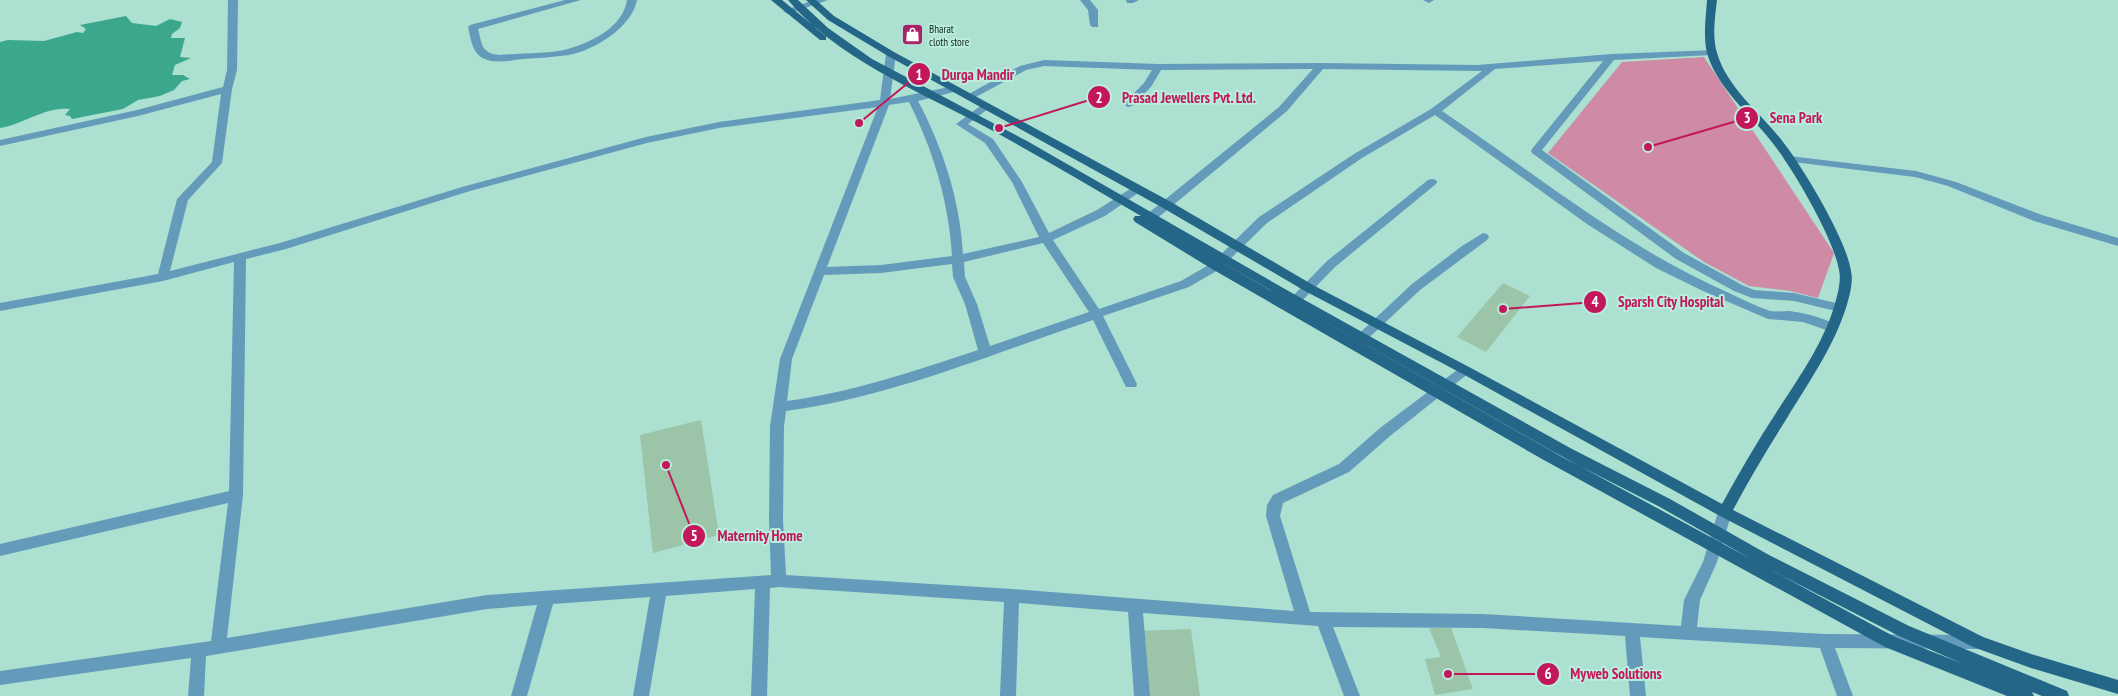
<svg xmlns="http://www.w3.org/2000/svg" width="2118" height="696" font-family="'PT Sans Narrow',sans-serif">
	<rect width="100%" height="100%" fill="#ace0d0"/>
	<path fill="#cf8aa6" d="M1704 57 1834 253 1818 298 1790 291 1749 286 1704 262 1548 153 1622 62Z"/>
	<path fill="#3ba88e" d="M126 16 132 23 156 26 170 19 182 22 180 28 172 34 171 38H185L180 57 191 58 175 65 172 75H183L190 79 182 81 174 90 160 96 138 100 123 109 72 119 70 116 65 115 70 109C46 106 24 124 0 128V42L8 40 44 41 77 32 83 33 86 29 80 25Z"/>
	<path fill="#9cc4a8" d="M1503 283 1530 296 1486 352 1457 337Z
		M701 420 719 535 653 553 640 435Z
		M1429 628H1451L1473 689 1435 695 1425 659 1441 657Z
		M1191 629 1200 696H1145L1138 631Z"/>
	<g fill="none" stroke-linecap="round" stroke-linejoin="round">
		<path fill="#649bbb" fill-rule="evenodd" d="M1789 156 1916 171 1956 182 2042 215 2118 238V246L2034 221 1948 186 1915 177 1785 161 1784 159Z"/>
		<path fill="#649bbb" fill-rule="evenodd" d="M228 0H238L237 70 232 89 222 163 188 200 170 271 280 243 462 187 646 137 719 122 880 100 886 54 891 51 896 54 890 99 954 86 959 89 958 91 918 101C943 148 960 200 963 254L1039 237 1012 182 985 143 956 124 983 104 987 103 992 106 968 124 993 139 1022 182 1049 233 1097 210 1133 187H1141L1142 189 1141 191 1105 216 1053 240 1099 309 1181 281 1212 263 1259 217 1354 154 1431 109 1482 71 1323 69 1287 111 1149 225 1145 226 1139 222 1141 219 1279 107 1313 69 1161 70 1151 87 1132 106 1128 107 1123 104 1144 83 1152 70 1044 66 1026 70 974 98 970 99 965 96 1020 66 1044 60 1158 64 1321 63 1477 65 1611 54 1715 50 1717 52 1712 55 1614 60 1542 150 1684 253 1742 285 1754 290 1794 293 1840 304 1844 305 1846 308 1844 311 1840 312 1794 301 1752 298 1734 291 1676 259 1532 153 1531 151 1532 149 1603 61 1495 69 1442 111C1536 174 1624 247 1729 293 1742 299 1756 306 1770 311 1776 312 1783 311 1789 311 1800 312 1833 319 1838 328L1836 331 1832 332 1803 322 1768 319 1703 291 1656 268 1587 224 1435 115 1362 158 1267 223 1220 269 1189 287 1103 316 1137 384 1136 387H1126L1093 320C992 354 891 397 786 411L784 426 783 520 786 575 1012 589 1294 611 1266 516 1267 505 1273 495 1339 464 1380 428 1461 367H1469L1471 370 1469 373 1390 436 1349 472 1283 503 1280 516 1310 612 1483 614 1681 626 1684 600 1703 562 1718 512 1720 508 1725 506 1730 508 1732 512 1717 562 1700 600 1697 627 1825 634 1978 635 1983 637 1986 642 1983 647 1978 649 1835 648 1853 696H1837L1820 648 1640 637 1646 696H1630L1625 636 1483 628 1333 627 1360 696H1344L1318 626 1143 613 1150 696H1134L1128 612 1019 603 1016 696H1000L1004 602 779 587 770 588 767 696H751L755 589 666 596 649 696H633L650 597 553 604 527 696H511L537 605 487 609 206 656 204 696H188L191 658 0 685V671L211 641 228 503 0 556V544L229 491 234 262 163 281 0 311V303L158 274 177 199 212 162 221 94 138 116 0 146V140L137 110 223 87 227 70ZM909 102C933 150 949 202 952 256L881 265 827 267 889 105ZM878 107 780 359 770 426 769 520 771 575 487 595 227 638 243 495 246 259 286 249 470 191 647 143 719 128ZM1043 243 1089 312 990 346 977 304 965 277 964 262ZM952 264 953 277 965 304 978 350C915 371 853 392 787 401L792 359 824 275 881 273Z
			M565 0H581L478 29C482 44 481 53 499 55 519 53 550 54 568 49 592 42 623 27 627 0H637C632 27 595 50 569 55 554 57 538 58 523 59 512 60 496 64 485 59 472 54 471 39 468 27L470 25Z
			M814 0H828L791 13 788 14 783 11Z
			M1080 0H1090L1098 10V27H1092L1090 25 1088 10Z
			M1126 0H1139L1133 3H1127Z
			M1423 0H1434L1429 3Z
			M1432 179 1436 180 1437 182 1436 184 1335 267 1293 310H1285L1283 307 1285 304 1327 261 1428 180Z
			M1483 233 1487 234 1489 237 1487 240 1420 290 1358 348H1350L1348 345 1350 342 1412 284 1462 246Z"/>
		<path fill="#246687" fill-rule="evenodd" d="M771 0H782L826 36V40H820Z
			M788 0H798L828 28 872 59 1027 141 1292 293 1572 449 1670 499 1769 555 1909 626 2067 691 2069 696H2042L2032 692 2034 696H2007L1885 647 1542 459 1212 269 1135 222 1133 219 1135 216H1141C1088 185 1036 154 982 125 919 92 834 56 788 0ZM1172 234 1562 457 1660 507 1751 559 1552 451ZM1769 569 1899 636 1961 663 1895 637Z
			M806 0H816L834 16 894 52 1171 202 1313 285 1469 367 1722 504C1739 473 1757 442 1776 413 1799 377 1827 339 1837 296 1839 288 1841 278 1839 270 1834 239 1791 165 1771 141 1749 113 1717 88 1707 53 1703 36 1706 17 1707 0H1717C1715 17 1712 36 1717 53 1727 87 1758 111 1780 138 1801 164 1846 238 1851 271 1853 279 1851 289 1849 297 1838 341 1810 380 1787 418 1768 448 1750 478 1733 510L1983 637 2031 654 2118 680V694L2031 668 1973 647 1720 516 1461 373 1305 291 1163 208 888 56 828 20Z"/>
	</g>
	<defs>
		<symbol id="shop-square" viewBox="-11 -11 22 22"><rect x="-9" y="-9" width="18" height="18" rx="4" fill="#a92269" stroke="#b9eddd"/><path d="M-5-2.5h2.3a2.7 3.5 0 0 1 5.4 0H5L5.5 6h-11ZM-1.5-2.5h3a1.5 2.3 0 0 0-3 0Z" fill="#fff"/></symbol>
	</defs>
	<g fill-rule="evenodd">
		<use href="#shop-square" x="900" y="22" width="25" height="25"/>
	</g>
	<g text-anchor="middle" dominant-baseline="central" stroke-width="4" stroke-linejoin="round" paint-order="stroke">
		<g font-size="11" fill="#122721" stroke="#b9eddd" text-anchor="start">
			<text x="929" y="29">Bharat<tspan x="929" dy="13">cloth store</tspan></text>
		</g>
	</g>
	<path fill="none" stroke="#c2185b" stroke-width="2" d="M859 123L919 74M999 128L1099 97M1648 147L1747 118M1503 309L1595 302M666 465L694 536M1448 674L1548 674"/>
	<g fill="#c2185b" stroke="#b9eddd" stroke-width="2">
		<circle cx="859" cy="123" r="5"/>
		<circle cx="999" cy="128" r="5"/>
		<circle cx="1648" cy="147" r="5"/>
		<circle cx="1503" cy="309" r="5"/>
		<circle cx="666" cy="465" r="5"/>
		<circle cx="1448" cy="674" r="5"/>
		<circle cx="919" cy="74" r="12"/>
		<circle cx="1099" cy="97" r="12"/>
		<circle cx="1747" cy="118" r="12"/>
		<circle cx="1595" cy="302" r="12"/>
		<circle cx="694" cy="536" r="12"/>
		<circle cx="1548" cy="674" r="12"/>
	</g>
	<g font-size="15" text-anchor="middle" font-weight="bold" fill="#fff">
		<text x="919" y="80">1</text>
		<text x="1099" y="103">2</text>
		<text x="1747" y="123">3</text>
		<text x="1595" y="307">4</text>
		<text x="694" y="541">5</text>
		<text x="1548" y="679">6</text>
	</g>
	<g font-size="15" text-anchor="middle" font-weight="bold" fill="#c2185b" stroke="#b9eddd" stroke-width="4" stroke-linejoin="round" paint-order="stroke">
		<text x="978" y="80">Durga Mandir</text>
		<text x="1189" y="103">Prasad Jewellers Pvt. Ltd.</text>
		<text x="1796" y="123">Sena Park</text>
		<text x="1671" y="307">Sparsh City Hospital</text>
		<text x="760" y="541">Maternity Home</text>
		<text x="1616" y="679">Myweb Solutions</text>
	</g>
</svg>
